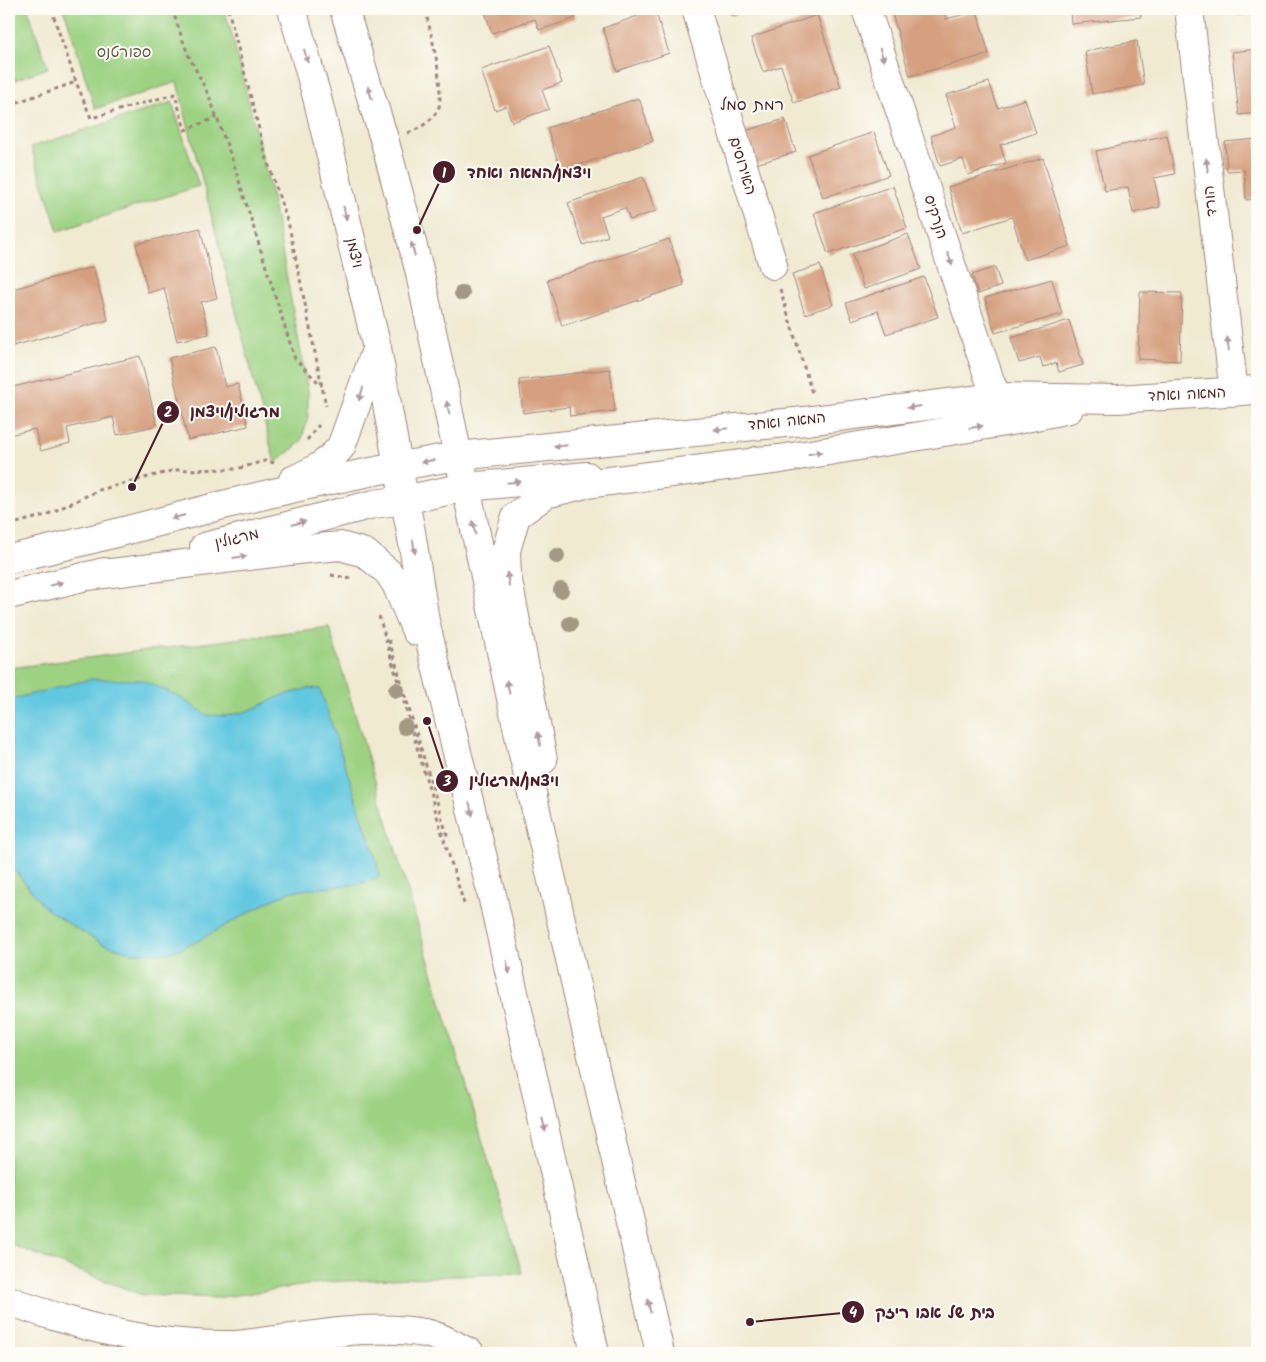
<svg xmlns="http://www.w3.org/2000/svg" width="1266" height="1362" font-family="Kalam,'Playpen Sans Hebrew',sans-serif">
	<rect width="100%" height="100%" fill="#fdfcf7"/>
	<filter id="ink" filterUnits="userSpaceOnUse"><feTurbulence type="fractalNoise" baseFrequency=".02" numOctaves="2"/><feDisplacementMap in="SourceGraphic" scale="10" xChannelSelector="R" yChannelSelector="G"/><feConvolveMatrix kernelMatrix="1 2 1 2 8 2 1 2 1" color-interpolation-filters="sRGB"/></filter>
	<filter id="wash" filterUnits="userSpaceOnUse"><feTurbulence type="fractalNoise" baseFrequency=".0096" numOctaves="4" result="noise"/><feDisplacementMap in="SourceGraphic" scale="20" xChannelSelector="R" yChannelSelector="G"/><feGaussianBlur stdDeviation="1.12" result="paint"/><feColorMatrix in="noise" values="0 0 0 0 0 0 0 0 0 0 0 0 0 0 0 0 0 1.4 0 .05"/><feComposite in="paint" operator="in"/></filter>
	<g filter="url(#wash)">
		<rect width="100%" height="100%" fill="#f0ead1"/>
		<path fill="#9dd283" stroke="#747857" d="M9 9H28L48 68 9 82Z
			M64 9H224L231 31 271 192 308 391V417L301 442 275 463 177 82 95 109Z
			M172 102 199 186 58 231 31 147Z
			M329 627 522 1273 328 1282 216 1298 142 1295 9 1244V668Z"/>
		<path fill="#62c8e0" stroke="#567486" d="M91 679 142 680 178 696 207 715 226 716 248 711 281 696 309 688 320 689 377 862 379 877 360 884 292 891 268 902 194 943 168 953H133L103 944 74 927 44 907 9 863V700Z"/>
		<g id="blocks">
			<path fill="#d6a080" d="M484 9H573L576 18 539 30 535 19 492 33Z
				M729 9H752L732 16Z
				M907 9H943L946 19 977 11 989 54 910 76 892 13Z
				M1070 9H1140L1141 17 1071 24Z
				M1233 9H1257V14L1236 15Z
				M655 10 669 53 617 71 603 28Z
				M817 15 841 87 794 103 781 66 763 72 751 38Z
				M1137 41 1144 85 1092 94 1085 51Z
				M549 46 562 83 542 90 549 109 512 122 506 106 495 110 481 70Z
				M1257 49V113L1239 115 1232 52Z
				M989 82 998 108 1025 99 1036 133 1000 145 1006 163 968 175 963 159 940 166 931 136 956 127 946 95Z
				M639 98 653 141 561 171 547 128Z
				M785 119 796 152 756 164 745 131Z
				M874 132 889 175 823 198 808 155Z
				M1167 135 1175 174 1154 178 1160 207 1133 213 1128 187 1105 191 1096 151Z
				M1257 139V199L1246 200 1244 170 1227 171 1225 142Z
				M1043 158 1070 246 1025 260 1012 217 962 233 948 187Z
				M643 177 656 211 630 220 625 208 601 216 608 236 583 245 568 203Z
				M893 186 907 228 828 254 814 213Z
				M200 228 217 298 201 302 209 334 177 341 164 288 148 293 136 244Z
				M908 234 921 269 864 289 852 254Z
				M669 239 684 285 562 326 547 280Z
				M820 265 833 305 805 314 792 274Z
				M93 267 108 320 9 347V290Z
				M995 267 1001 286 978 294 972 275Z
				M924 277 938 317 886 334 878 311 852 320 846 303Z
				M1052 279 1062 314 995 333 985 298Z
				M1140 292 1182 293 1180 361 1138 359Z
				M1069 320 1083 365 1059 372 1056 363 1043 367 1040 357 1019 363 1011 338Z
				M216 347 225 387 238 384 248 426 188 440 169 358Z
				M140 356 157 425 117 435 113 417 67 428 70 443 41 451 35 429 9 435V388Z
				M610 369 615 411 570 416 569 407 523 413 519 380Z"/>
		</g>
	</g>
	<g filter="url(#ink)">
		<use href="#blocks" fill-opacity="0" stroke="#9d847e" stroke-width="1"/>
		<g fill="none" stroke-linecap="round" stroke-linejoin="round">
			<defs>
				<path id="minor" d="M696 9 773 265
					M866 9 990 381 997 397 1006 411
					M1189 9 1234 392
					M458 456 805 421 997 397 1117 399 1257 390
					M756 461 780 459 1011 421 1069 409
					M466 487 587 476
					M9 1300C26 1308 44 1313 63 1319 118 1336 177 1346 235 1345 249 1344 263 1341 277 1340 325 1334 376 1324 425 1333 441 1336 456 1346 470 1353"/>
				<path id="major" d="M292 9 317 97 377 348 398 466 411 532 425 621 492 895 595 1353
					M344 9 385 142 419 269 458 456 466 487 521 745 660 1353
					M293 480C315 470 325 465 341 447L376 350
					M204 547 374 504 404 500 466 487
					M9 559C81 543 152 524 223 505 300 486 379 469 458 456
					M87 576 297 550 340 546 365 553 388 572 396 584 416 631
					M9 595 104 572
					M543 760 507 576 506 551 516 516 546 494 586 484 780 459"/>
			</defs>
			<use href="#minor" stroke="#9d847e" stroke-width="30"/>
			<use href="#major" stroke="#9d847e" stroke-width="30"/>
			<path stroke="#9d847e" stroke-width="3" stroke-dasharray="4 4" stroke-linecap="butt" d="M51 9 76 82 91 118 175 94 185 130 217 117
				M172 9 187 52 209 96 234 165 295 359 322 386
				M228 9 267 160 289 226 326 406
				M9 105 76 82
				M408 133C421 128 432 121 438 109 440 106 440 101 440 98 440 67 432 38 425 9
				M780 289 812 393
				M307 440 319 425
				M9 525 46 515 99 490 175 470 236 469 265 461 275 463
				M331 575 352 579
				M379 616 441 830 465 907
				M389 640 412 719 448 838"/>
			<use href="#minor" stroke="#fff" stroke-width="28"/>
			<use href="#major" stroke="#fff" stroke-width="28"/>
		</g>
		<g fill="#a29884">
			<circle cx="462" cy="293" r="8"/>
			<circle cx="557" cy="556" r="8"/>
			<circle cx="561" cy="590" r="8"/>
			<circle cx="570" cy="624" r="8"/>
			<circle cx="396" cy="690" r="8"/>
			<circle cx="405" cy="727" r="8"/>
		</g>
		<defs><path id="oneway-solid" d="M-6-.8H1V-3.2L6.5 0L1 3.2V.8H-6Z" transform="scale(1.25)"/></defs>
		<g fill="#ae9aa0">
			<use href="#oneway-solid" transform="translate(882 55) rotate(72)"/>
			<use href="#oneway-solid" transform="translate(306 56) rotate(74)"/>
			<use href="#oneway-solid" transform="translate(370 93) rotate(-107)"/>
			<use href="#oneway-solid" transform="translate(1207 165) rotate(-97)"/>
			<use href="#oneway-solid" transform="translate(345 213) rotate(77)"/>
			<use href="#oneway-solid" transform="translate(413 249) rotate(-105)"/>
			<use href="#oneway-solid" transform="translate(950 259) rotate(72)"/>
			<use href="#oneway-solid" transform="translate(1228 344) rotate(-97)"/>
			<use href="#oneway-solid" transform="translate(361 394) rotate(109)"/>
			<use href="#oneway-solid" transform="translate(914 407) rotate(173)"/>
			<use href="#oneway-solid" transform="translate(448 408) rotate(-102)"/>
			<use href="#oneway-solid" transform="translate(976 427) rotate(-9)"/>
			<use href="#oneway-solid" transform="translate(721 429) rotate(174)"/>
			<use href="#oneway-solid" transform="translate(560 446) rotate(174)"/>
			<use href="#oneway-solid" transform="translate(815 453) rotate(-9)"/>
			<use href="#oneway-solid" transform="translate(428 461) rotate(170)"/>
			<use href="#oneway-solid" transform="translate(514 482) rotate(-5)"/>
			<use href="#oneway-solid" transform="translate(178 517) rotate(165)"/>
			<use href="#oneway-solid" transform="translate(299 523) rotate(-14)"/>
			<use href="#oneway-solid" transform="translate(474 528) rotate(-102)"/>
			<use href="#oneway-solid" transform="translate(414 547) rotate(81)"/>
			<use href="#oneway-solid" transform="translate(240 557) rotate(-7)"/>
			<use href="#oneway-solid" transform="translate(508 579) rotate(-99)"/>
			<use href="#oneway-solid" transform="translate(56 584) rotate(-13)"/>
			<use href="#oneway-solid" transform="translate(508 687) rotate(-102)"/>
			<use href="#oneway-solid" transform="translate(539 739) rotate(-101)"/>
			<use href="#oneway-solid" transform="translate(471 809) rotate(76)"/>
			<use href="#oneway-solid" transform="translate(508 967) rotate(77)"/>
			<use href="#oneway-solid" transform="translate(544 1125) rotate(77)"/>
			<use href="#oneway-solid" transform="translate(649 1306) rotate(-103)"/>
		</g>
	</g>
	<g text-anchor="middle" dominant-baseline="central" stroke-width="4" stroke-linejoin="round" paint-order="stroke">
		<g font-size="15" fill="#635545" stroke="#fdfcf7">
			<text x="124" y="53">ספורטנס</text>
		</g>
		<g font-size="15" fill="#4a1f2b" stroke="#fdfcf7">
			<text transform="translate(742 166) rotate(73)">האירוסים</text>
			<text transform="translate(1211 201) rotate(-97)">הורד</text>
			<text transform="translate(935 217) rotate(72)">הנרקיס</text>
			<text transform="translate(354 253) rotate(77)">ויצמן</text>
			<text transform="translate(1187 395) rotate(-3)">המאה ואחד</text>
			<text transform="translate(787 422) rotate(-6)">המאה ואחד</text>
			<text transform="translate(237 539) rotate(-14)">מרגולין</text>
		</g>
		<g font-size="16" fill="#4a1f2b" stroke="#fdfcf7">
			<text x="752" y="105">רמת סמל</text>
		</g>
	</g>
	<path fill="none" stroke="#4a1f2b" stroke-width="2" d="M417 230L444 172M132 487L168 412M427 721L447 781M750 1322L853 1312"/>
	<g fill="#4a1f2b" stroke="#fdfcf7" stroke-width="2">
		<circle cx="417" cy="230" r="5"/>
		<circle cx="132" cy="487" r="5"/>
		<circle cx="427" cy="721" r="5"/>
		<circle cx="750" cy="1322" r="5"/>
		<circle cx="444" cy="172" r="12"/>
		<circle cx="168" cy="412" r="12"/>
		<circle cx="447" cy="781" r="12"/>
		<circle cx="853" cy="1312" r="12"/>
	</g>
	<g font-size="15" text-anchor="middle" font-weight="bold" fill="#fff">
		<text x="444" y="178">1</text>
		<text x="168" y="417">2</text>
		<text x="447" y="786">3</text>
		<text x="853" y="1317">4</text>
	</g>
	<g font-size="16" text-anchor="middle" font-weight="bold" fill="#4a1f2b" stroke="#fdfcf7" stroke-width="4" stroke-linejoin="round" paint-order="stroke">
		<text x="529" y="178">ויצמן/המאה ואחד</text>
		<text x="235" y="417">מרגולין/ויצמן</text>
		<text x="514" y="786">ויצמן/מרגולין</text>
		<text x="935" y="1318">בית של אבו ריזק</text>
	</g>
	<rect width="1266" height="1362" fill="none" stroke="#fdfcf7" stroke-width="30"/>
</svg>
